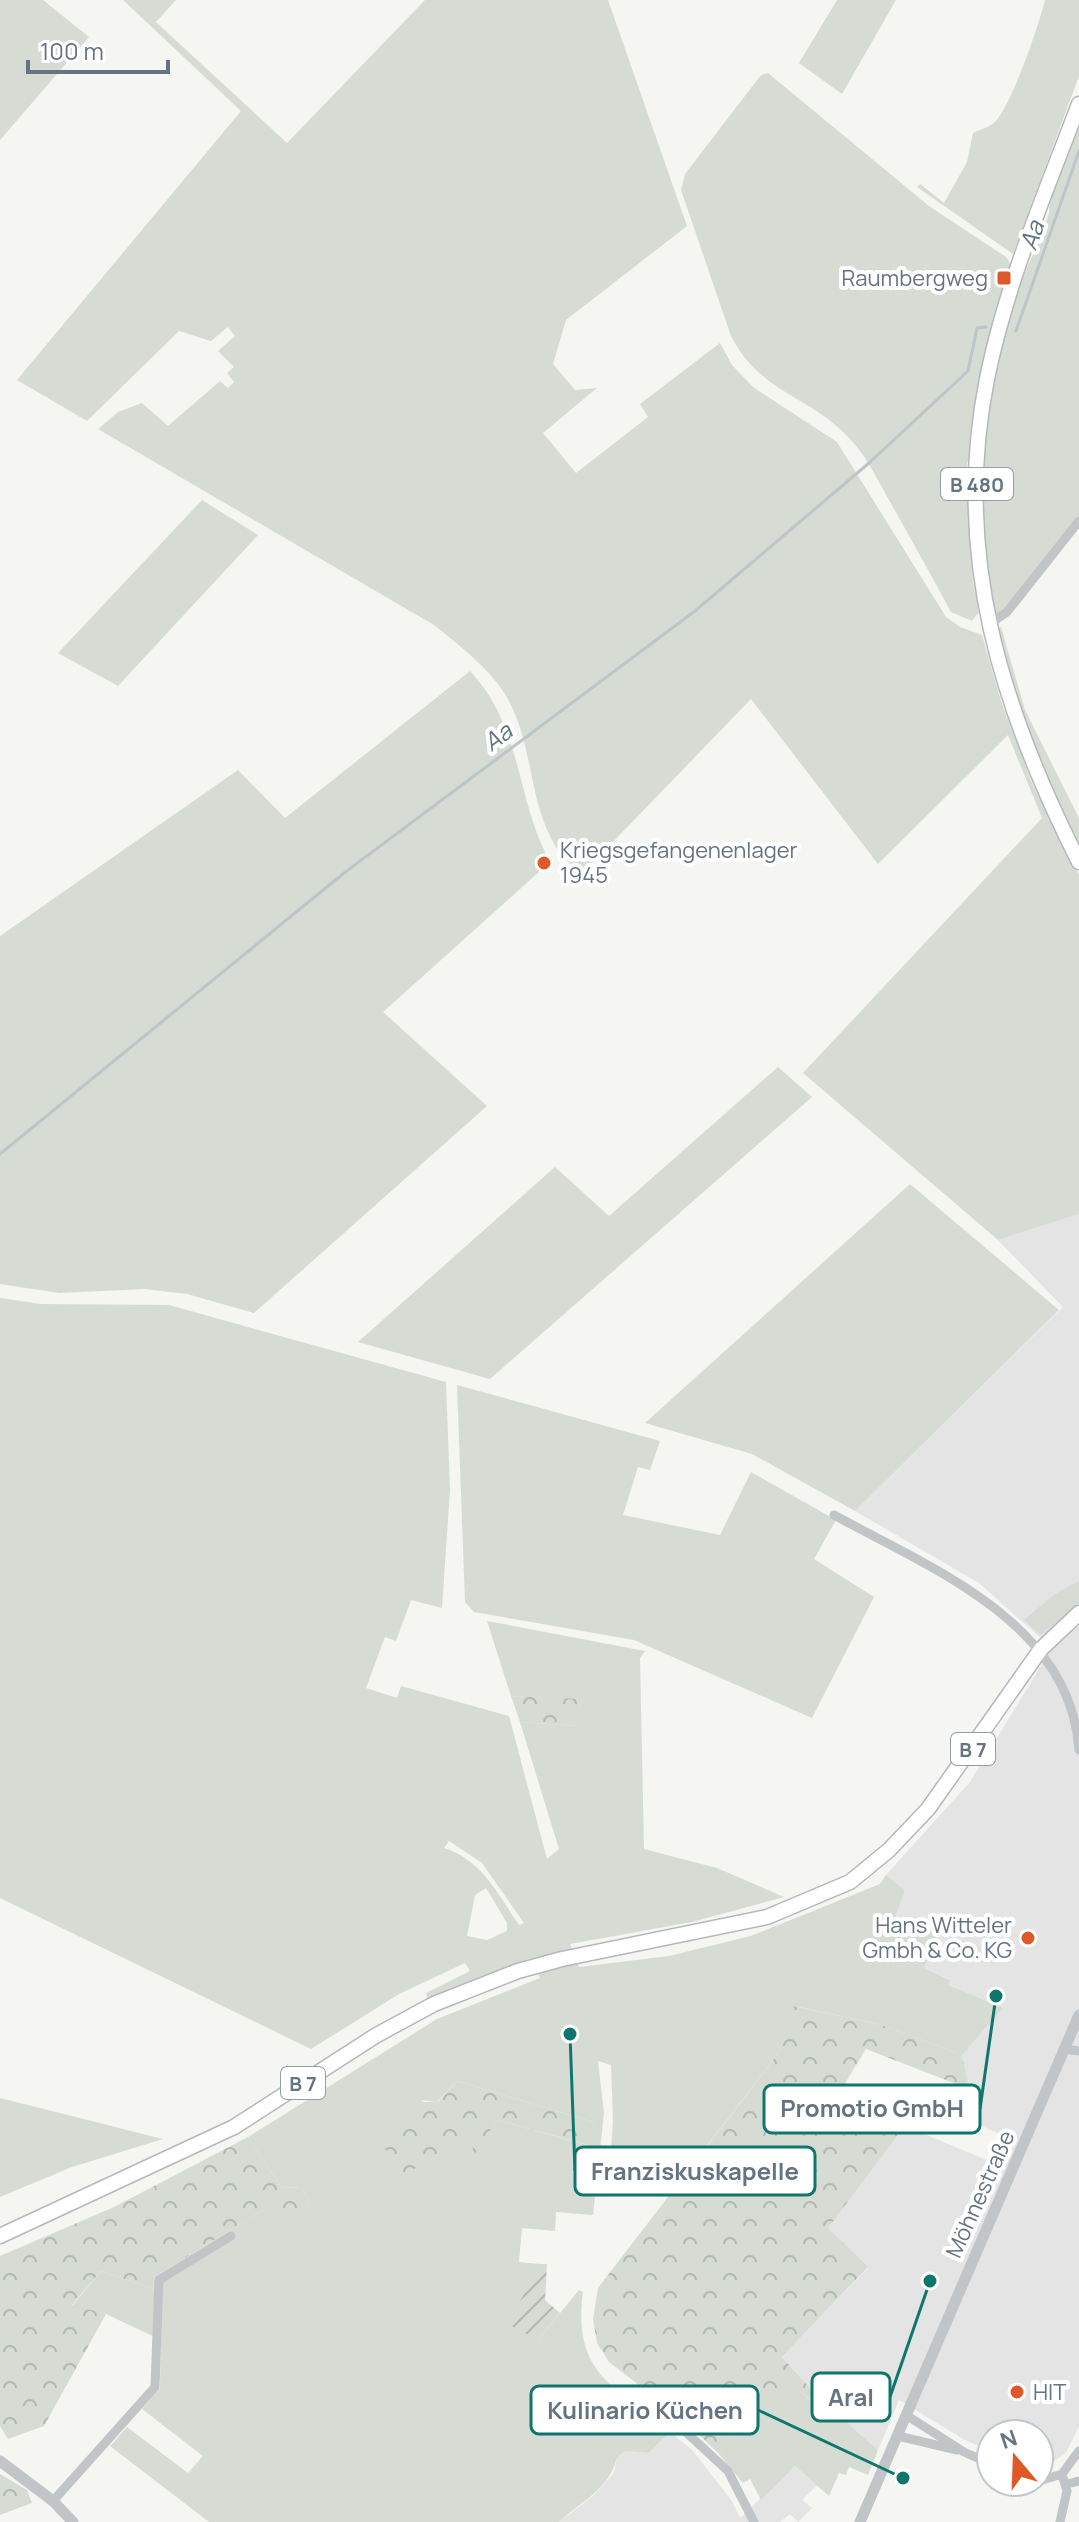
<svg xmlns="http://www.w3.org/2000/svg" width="1079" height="2522" font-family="Manrope,sans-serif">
	<defs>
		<pattern id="forest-crowns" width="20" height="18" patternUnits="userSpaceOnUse" patternTransform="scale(2)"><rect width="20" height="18" fill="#d6dcd3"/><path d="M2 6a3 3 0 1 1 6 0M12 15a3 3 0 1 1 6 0" fill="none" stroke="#b1b7b1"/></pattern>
		<pattern id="garden-furrows" width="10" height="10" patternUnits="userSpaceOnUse" patternTransform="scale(2)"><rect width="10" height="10" fill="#d6dcd3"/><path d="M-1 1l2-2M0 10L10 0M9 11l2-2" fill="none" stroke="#b1b7b1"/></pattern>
	</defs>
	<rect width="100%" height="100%" fill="#f5f5f2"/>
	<path fill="#e3e4e3" d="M1079 1214V2426L1066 2453 1047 2466 1039 2467V2434H991V2451L965 2440 899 2400 878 2450 820 2399 782 2357 868 2268 828 2228 905 2126 1001 2166 1013 2140 973 2122 980 2105 968 2094 962 2055 1002 2008 947 1985 949 1979 924 1968 937 1936 894 1917 905 1890 886 1875 970 1782 1052 1648 979 1583 855 1511 1063 1307 998 1240Z
		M670 2432 692 2450 732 2501 740 2518 795 2466 817 2485 802 2500 812 2508 798 2522 790 2514 780 2522H559L593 2496 614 2473 617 2457 626 2451 649 2453Z"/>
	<path fill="#d6dcd3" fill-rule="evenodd" d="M0 0H43L89 37 0 140Z
		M123 0H176L156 22 287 143 425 0H608L687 226 566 320 553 364 575 390 597 388 543 433 576 473 648 417 640 404 720 343 732 365 753 387 837 442 946 617 960 627 982 635 1001 701 1032 783 1079 875V1214L998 1240 803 1073 1042 818 1008 735 878 864 751 699 581 875C569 863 557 852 550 836 528 792 532 738 505 694 487 666 460 646 434 625L98 429 118 412 142 403 168 426 220 381 228 388 234 382 227 373 234 367 218 351 235 336 228 327 211 341 179 331 87 421 17 380 241 111Z
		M837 0H896L842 94 799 63Z
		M1045 0H1079V76L1013 254 917 187 920 184 944 203 967 162 973 133C979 130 990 127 995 122 1012 104 1039 25 1045 0Z
		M768 73 929 206 1006 257 1011 265 998 302 1014 297 1043 232 1049 213 1050 192 1079 116V516L999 616 992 613 981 516 982 460 967 462 973 581 979 612 972 621 951 612C931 575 910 537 889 500 877 479 866 455 849 438 809 395 761 394 731 336L681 190 685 174 761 75Z
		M202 500 258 535 118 686 58 653Z
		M1001 627 1025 710 1079 818V846L1030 742 996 629Z
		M470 671C523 727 515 798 550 862L383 1012 487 1106 254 1313 187 1294 145 1289 59 1293 0 1284V936L238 770 285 818Z
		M778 1067 812 1097 490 1379 358 1342 555 1167 609 1216Z
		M910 1184 1059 1310 855 1511 752 1454 645 1423Z
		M0 1298 41 1304 169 1305 446 1382 450 1490 442 1608 411 1600 396 1641 385 1637 366 1688 397 1698 401 1686 509 1716 547 1859 559 1849 520 1722 578 1726 581 1700 511 1696 487 1621 645 1651 640 1658 644 1849 717 1868 784 1897 692 1922 570 1944 579 1967 669 1956 751 1936 880 1884 886 1875 905 1890 895 1917 937 1936 924 1968 950 1980 948 1985 1003 2008 962 2055 882 2025 794 2006 777 2055 679 2182 609 2176 613 2121 611 2065 598 2061 604 2113 593 2215 556 2212 555 2231 522 2228 519 2262 540 2264 529 2288 538 2340 579 2290 583 2292C572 2373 614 2386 670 2432L649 2453 626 2451 617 2457C610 2489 581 2501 559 2522H209L110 2446 127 2427 188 2473 203 2456 142 2409 160 2388 161 2340 106 2314 72 2306 101 2271 153 2289 155 2276 265 2209 306 2214 308 2199 302 2188 281 2187 248 2137 437 2019 540 1978 531 1958 428 1999 426 1993 470 1971 465 1963 399 1994 311 2049 0 1898ZM449 1841 482 1863 524 1923 519 1925C498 1894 482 1860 444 1848ZM486 1888 507 1923V1931L487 1940 467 1936 475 1895ZM457 2081 593 2122 598 2148 497 2120 474 2154 470 2132 421 2100 437 2102Z
		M457 1385 660 1441 650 1470 638 1467 623 1515 720 1535 751 1472 836 1520 814 1559 874 1597 812 1718 634 1640 474 1612 465 1602Z
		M1079 1581V1603L1041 1635 1024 1620 1055 1594Z
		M0 2097V2098L163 2139 72 2167 0 2197Z
		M788 2380 817 2406 820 2399 878 2450 868 2475 849 2467 846 2475 839 2473 829 2496 795 2466 761 2500 750 2479 743 2483 718 2453Z"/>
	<path fill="url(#forest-crowns)" d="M511 1696 581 1699 579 1726 520 1722Z
		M793 2006 882 2025 962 2055 969 2089 866 2049 836 2098 905 2126 828 2228 868 2267 782 2357 820 2399 818 2406 788 2381 718 2453 683 2419 609 2362 597 2343 593 2319 598 2288 777 2055Z
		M457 2081 593 2122 599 2148 497 2120 474 2155 469 2132 404 2176 381 2143C397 2119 406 2099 438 2102Z
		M248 2137 281 2187 302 2188 308 2199 307 2214 292 2225 265 2209 155 2276 153 2289 101 2271 72 2305 106 2314 44 2426 8 2439 0 2426V2256L114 2207Z
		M0 2474 27 2490 32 2503 0 2515Z"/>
	<path fill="url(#garden-furrows)" d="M540 2264H547L545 2300 560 2313 538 2340 508 2324Z"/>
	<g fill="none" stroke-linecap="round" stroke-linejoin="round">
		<path stroke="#bbc5ca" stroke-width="3" d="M1016 331 1079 151
			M0 1154 344 873 695 611 869 463 968 371 977 328 986 327"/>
		<defs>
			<path id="primary" d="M1079 104C1045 194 1006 284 987 379 952 553 1001 708 1079 862
				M0 2236 234 2127 375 2036 434 2004 518 1971 562 1959 767 1917 850 1882 889 1850 928 1809 1041 1649 1079 1613"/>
		</defs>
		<use href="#primary" stroke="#b4b8bc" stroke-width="17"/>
		<path stroke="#c1c5c8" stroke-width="9" d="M988 625 1007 612 1079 521
			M834 1515C930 1568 1071 1622 1079 1750
			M1064 2049 1079 2051
			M906 2415 964 2452 991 2464
			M676 2423 728 2471 754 2522
			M898 2436 957 2450
			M1039 2481 1062 2474 1079 2451
			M1067 2484 1079 2481
			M53 2501 155 2387 159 2280 231 2236
			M1060 2522 1067 2491 1062 2474"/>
		<path stroke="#c1c5c8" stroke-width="11" d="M0 2461 53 2501 73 2522
			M860 2522 1079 2015"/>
		<use href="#primary" stroke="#fff" stroke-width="14"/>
	</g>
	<g fill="#df5928" stroke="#fff" stroke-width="3">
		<rect x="996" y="270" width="16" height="16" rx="4"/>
		<circle cx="544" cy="863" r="8"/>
		<circle cx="1028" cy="1938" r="8"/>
		<circle cx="1017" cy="2392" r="8"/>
	</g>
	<g text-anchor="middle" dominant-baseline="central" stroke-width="8" stroke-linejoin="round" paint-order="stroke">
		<g fill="#fff" stroke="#939ea8" stroke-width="2">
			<rect x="941" y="468" width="72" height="32" rx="6"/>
			<rect x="951" y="1733" width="44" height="32" rx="6"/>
			<rect x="281" y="2067" width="44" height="32" rx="6"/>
		</g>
		<g font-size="20" font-weight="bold" fill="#657482">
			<text x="977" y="484">B 480</text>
			<text x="973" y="1749">B 7</text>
			<text x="303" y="2083">B 7</text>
		</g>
		<g font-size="22" fill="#657482" stroke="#fff" text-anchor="end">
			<text x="988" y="278">Raumbergweg</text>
			<text x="560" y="850" text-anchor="start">Kriegsgefangenenlager<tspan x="560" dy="25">1945</tspan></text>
			<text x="1012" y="1925">Hans Witteler<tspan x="1012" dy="25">Gmbh &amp; Co. KG</tspan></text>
			<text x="1033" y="2392" text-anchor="start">HIT</text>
		</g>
		<g font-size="22" fill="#657482" stroke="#fff">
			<text transform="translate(980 2194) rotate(-66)">Möhnestraße</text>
		</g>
		<g font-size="24" font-style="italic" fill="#60767f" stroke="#fff">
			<text transform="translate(1031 235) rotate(-71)">Aa</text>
			<text transform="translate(497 736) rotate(-37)">Aa</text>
		</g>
	</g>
	<path fill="none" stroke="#0f766e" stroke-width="3" d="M996 1996L980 2109M570 2034L575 2171M930 2281L890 2397M903 2478L758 2410"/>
	<g fill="#0f766e" stroke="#fff" stroke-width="3">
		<circle cx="996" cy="1996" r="8"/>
		<circle cx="570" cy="2034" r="8"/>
		<circle cx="930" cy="2281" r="8"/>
		<circle cx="903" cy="2478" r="8"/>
	</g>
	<g fill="#fff" stroke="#0f766e" stroke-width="3">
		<rect x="764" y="2085" width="216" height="48" rx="8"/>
		<rect x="575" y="2147" width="240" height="48" rx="8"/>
		<rect x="812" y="2373" width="78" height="48" rx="8"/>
		<rect x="531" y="2386" width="227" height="48" rx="8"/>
	</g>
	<g font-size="24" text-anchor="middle" font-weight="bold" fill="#657482">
		<text x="872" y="2117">Promotio GmbH</text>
		<text x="695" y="2180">Franziskuskapelle</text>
		<text x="851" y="2406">Aral</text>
		<text x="645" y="2419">Kulinario Küchen</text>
	</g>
	<g transform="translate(1015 2458) rotate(341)"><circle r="38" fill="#ffffff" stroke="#c1c7cd" stroke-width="2"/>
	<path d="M0-6L14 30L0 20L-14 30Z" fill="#df5928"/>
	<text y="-12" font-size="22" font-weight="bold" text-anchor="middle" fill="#657482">N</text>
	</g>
	<path d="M28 60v12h140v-12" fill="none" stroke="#657482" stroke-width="4"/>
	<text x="40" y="60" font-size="24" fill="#657482" stroke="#ffffff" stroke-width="6" paint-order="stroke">100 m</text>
</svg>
